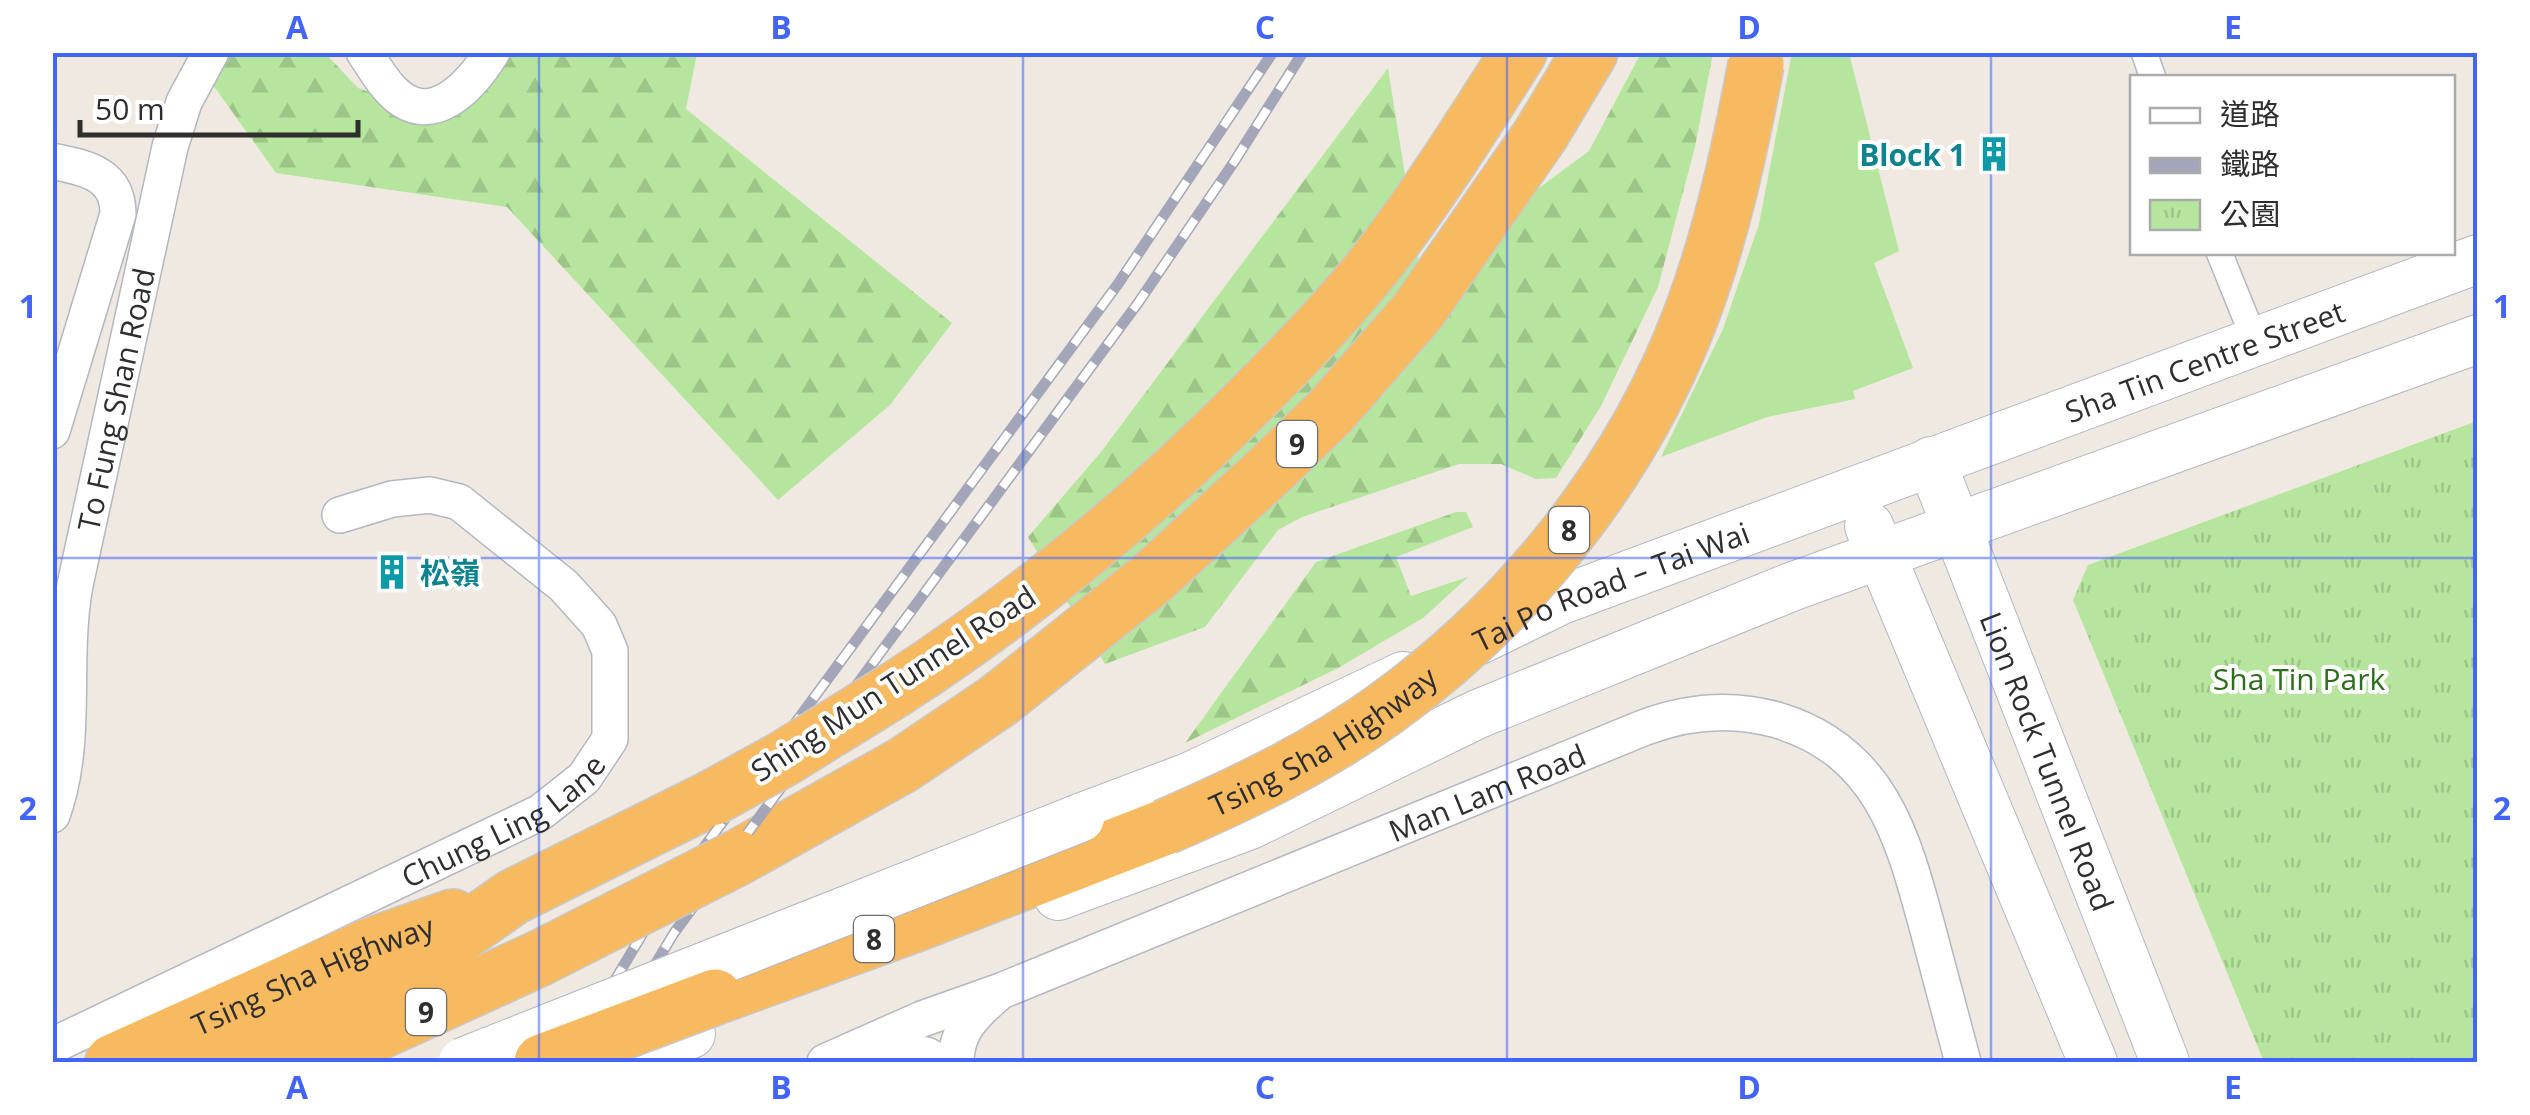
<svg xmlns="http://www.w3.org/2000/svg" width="2530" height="1115" font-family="'Open Sans','Noto Sans TC',sans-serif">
	<defs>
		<pattern id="forest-firs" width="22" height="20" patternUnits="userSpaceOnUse" patternTransform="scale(2.5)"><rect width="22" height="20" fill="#b6e59e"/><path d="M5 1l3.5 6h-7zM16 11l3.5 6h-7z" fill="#9dc588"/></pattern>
		<pattern id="park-tufts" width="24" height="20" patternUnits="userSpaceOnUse" patternTransform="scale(2.5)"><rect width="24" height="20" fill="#b6e59e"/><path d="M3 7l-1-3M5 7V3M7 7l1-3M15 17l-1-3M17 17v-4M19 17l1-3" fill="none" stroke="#9dc588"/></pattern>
	</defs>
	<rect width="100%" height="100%" fill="#efe9e1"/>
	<path fill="#b6e59e" d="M1792 53H1849L1899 251 1874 263 1913 368 1853 391 1855 399 1767 417 1661 457 1723 329 1759 224Z"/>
	<path fill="url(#forest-firs)" d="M226 53H325L358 88 405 104 446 85 476 53H697L686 109 952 323 890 405 778 500 507 207 276 173 208 78Z
		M1641 53H1713L1695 147 1658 287 1601 406 1556 478 1536 479 1501 464H1459L1302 517 1278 530 1205 627 1105 664 1028 537 1101 452 1388 68 1421 276 1589 151Z
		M1456 512H1466L1473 527 1396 557 1411 596 1468 577 1423 618 1338 668 1185 743 1316 562Z"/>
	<path fill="url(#park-tufts)" d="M2477 421V1062H2264L2073 600 2088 565Z"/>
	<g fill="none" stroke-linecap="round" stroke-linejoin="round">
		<defs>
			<path id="pedestrian" d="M2144 52 2153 78
				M2219 252 2255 341"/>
			<g id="minor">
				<path d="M364 52C373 65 381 80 392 91 431 131 471 86 492 52"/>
				<path d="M52 161C85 168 118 173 118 214L52 431"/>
				<path id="s1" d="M52 815C79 741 61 661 75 585L170 147 184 102 211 52"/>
				<path id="s2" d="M52 1046 541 812 584 778 610 739V651L599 625 564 586 459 502 430 495 392 499 340 515"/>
				<path d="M859 1048 926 1055 939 1062"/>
				<path id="s3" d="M825 1062 922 1019 1001 991 1643 728C1687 711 1731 707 1777 720 1881 751 1903 837 1928 930 1940 974 1951 1018 1963 1062"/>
				<path d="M956 1062C956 1031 973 1015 996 995"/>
			</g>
			<g id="secondary">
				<path id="s4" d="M1931 461 2165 1062"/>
				<path d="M1869 526 2093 1062"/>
				<path id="s5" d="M1477 641 1561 600 2478 259"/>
				<path d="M1080 818 1189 777 1403 676"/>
				<path d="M1058 896 1250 825 1478 714 1791 587 2478 339"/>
				<path d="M620 1062 691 1034"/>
			</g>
			<g id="trunk">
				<path d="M896 689C1024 606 1142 509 1249 401 1296 354 1342 307 1383 254 1432 190 1475 121 1519 52"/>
				<path d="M737 858 903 765 998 701 1151 579 1270 470 1330 412 1418 311 1541 134 1590 52"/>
				<path d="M715 997 918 923 1165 827"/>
				<path id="s6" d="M113 1062 370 946 453 917"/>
				<path d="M216 1062 393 981 513 897 712 798"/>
				<path d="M313 1062 538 959"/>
			</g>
		</defs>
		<use href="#pedestrian" stroke="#b4b7c1" stroke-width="28"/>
		<use href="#minor" stroke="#b4b7c1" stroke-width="38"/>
		<use href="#secondary" stroke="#b4b7c1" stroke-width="50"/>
		<use href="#trunk" stroke="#c9c9c9" stroke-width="58"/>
		<use href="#pedestrian" stroke="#fff" stroke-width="25"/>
		<use href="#minor" stroke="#fff" stroke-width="35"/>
		<use href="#secondary" stroke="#fff" stroke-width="48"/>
		<use href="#trunk" stroke="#f8ba60" stroke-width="55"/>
		<defs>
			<path id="rail" d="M566 1062 652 918 1118 284 1273 52
				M597 1062 674 933 1138 303 1234 162 1303 52"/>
		</defs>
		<use href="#rail" stroke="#a3a6b8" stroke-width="11"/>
		<use href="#rail" stroke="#fff" stroke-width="8" stroke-dasharray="22" stroke-linecap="butt"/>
		<defs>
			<path id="secondary-bridge" d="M463 1062 1080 818"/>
			<g id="trunk-bridge">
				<path d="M712 798 783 759 896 689"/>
				<path id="s7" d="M1165 827C1241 794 1317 758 1385 709 1521 611 1633 471 1692 313 1722 233 1740 149 1756 64"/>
				<path d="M538 959 737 858"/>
				<path d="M542 1062 715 997"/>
			</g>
		</defs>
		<use href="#secondary-bridge" stroke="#b4b7c1" stroke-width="50" stroke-linecap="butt"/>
		<use href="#trunk-bridge" stroke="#c9c9c9" stroke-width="58" stroke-linecap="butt"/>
		<use href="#secondary-bridge" stroke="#fff" stroke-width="48"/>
		<use href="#trunk-bridge" stroke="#f8ba60" stroke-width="55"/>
	</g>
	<path fill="none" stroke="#4264fb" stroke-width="2.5" stroke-opacity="0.55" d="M539 52V1062M1023 52V1062M1507 52V1062M1991 52V1062M52 558H2478"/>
	<defs>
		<symbol id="building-bare" viewBox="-9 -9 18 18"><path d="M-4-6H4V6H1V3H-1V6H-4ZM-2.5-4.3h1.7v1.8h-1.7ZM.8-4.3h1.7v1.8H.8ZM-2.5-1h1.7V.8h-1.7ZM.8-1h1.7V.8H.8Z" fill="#0f9aa8" stroke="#fff" stroke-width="2.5" paint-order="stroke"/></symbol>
	</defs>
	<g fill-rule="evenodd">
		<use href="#building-bare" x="1969" y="129" width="50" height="50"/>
		<use href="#building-bare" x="367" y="547" width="50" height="50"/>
	</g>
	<g text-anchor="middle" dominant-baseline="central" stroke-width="8" stroke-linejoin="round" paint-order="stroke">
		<g fill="#fff" stroke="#6d6d6d" stroke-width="2.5">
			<rect x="1277" y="421" width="40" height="46" rx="8"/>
			<rect x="1549" y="507" width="40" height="46" rx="8"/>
			<rect x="854" y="916" width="40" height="46" rx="8"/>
			<rect x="406" y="989" width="40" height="46" rx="8"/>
		</g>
		<g font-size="28" font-weight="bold" fill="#2e2e2e">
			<text x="1297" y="444">9</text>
			<text x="1569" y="530">8</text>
			<text x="874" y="939">8</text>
			<text x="426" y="1012">9</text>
		</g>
		<g font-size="30" font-weight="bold" fill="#0d838f" stroke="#fff" text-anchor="end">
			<text x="1966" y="154">Block 1</text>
			<text x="420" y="572" text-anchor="start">松嶺</text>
		</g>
		<g font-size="30" fill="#2e2e2e" stroke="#fff">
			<text stroke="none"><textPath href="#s5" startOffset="780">Sha Tin Centre Street</textPath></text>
			<text stroke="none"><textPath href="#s1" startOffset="422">To Fung Shan Road</textPath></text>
			<text stroke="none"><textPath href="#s5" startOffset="145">Tai Po Road – Tai Wai</textPath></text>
			<text transform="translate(893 683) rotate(-33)">Shing Mun Tunnel Road</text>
			<text stroke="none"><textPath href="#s7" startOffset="180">Tsing Sha Highway</textPath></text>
			<text stroke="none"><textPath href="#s4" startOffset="322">Lion Rock Tunnel Road</textPath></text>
			<text stroke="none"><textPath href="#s3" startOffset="715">Man Lam Road</textPath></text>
			<text stroke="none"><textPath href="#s2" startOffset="505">Chung Ling Lane</textPath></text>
			<text stroke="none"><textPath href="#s6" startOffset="218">Tsing Sha Highway</textPath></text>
		</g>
		<g font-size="30" fill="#2c6e1b" stroke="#fff">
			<text x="2299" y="678">Sha Tin Park</text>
		</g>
	</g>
	<rect width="2530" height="1115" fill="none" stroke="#ffffff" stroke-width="110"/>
	<rect x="2130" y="75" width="325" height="180" fill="#ffffff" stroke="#ababab" stroke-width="2.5"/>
	<rect x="2150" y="108" width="50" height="15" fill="#ffffff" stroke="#ababab" stroke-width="2.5"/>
	<text x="2220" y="125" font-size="30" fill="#2e2e2e">道路</text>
	<rect x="2150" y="158" width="50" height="15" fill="#a3a6b8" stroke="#ababab" stroke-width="2.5"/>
	<text x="2220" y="175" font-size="30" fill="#2e2e2e">鐵路</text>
	<rect x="2150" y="200" width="50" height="30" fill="url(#park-tufts)" stroke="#ababab" stroke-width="2.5"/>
	<text x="2220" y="225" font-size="30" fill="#2e2e2e">公園</text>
	<path d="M80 120v15h278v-15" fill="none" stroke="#2e2e2e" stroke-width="5"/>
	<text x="95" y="120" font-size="30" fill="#2e2e2e" stroke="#ffffff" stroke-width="8" paint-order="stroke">50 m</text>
	<rect x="55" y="55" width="2420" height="1005" fill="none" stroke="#4264fb" stroke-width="4"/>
	<g font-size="32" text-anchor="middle" font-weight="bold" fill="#4264fb">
		<text x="297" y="39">A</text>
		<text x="781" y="39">B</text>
		<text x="1265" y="39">C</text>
		<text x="1749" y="39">D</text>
		<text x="2233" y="39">E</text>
		<text x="28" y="318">1</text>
		<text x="2502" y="318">1</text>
		<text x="28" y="820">2</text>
		<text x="2502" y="820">2</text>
		<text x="297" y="1099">A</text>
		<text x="781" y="1099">B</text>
		<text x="1265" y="1099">C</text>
		<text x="1749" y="1099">D</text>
		<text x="2233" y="1099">E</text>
	</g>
</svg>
